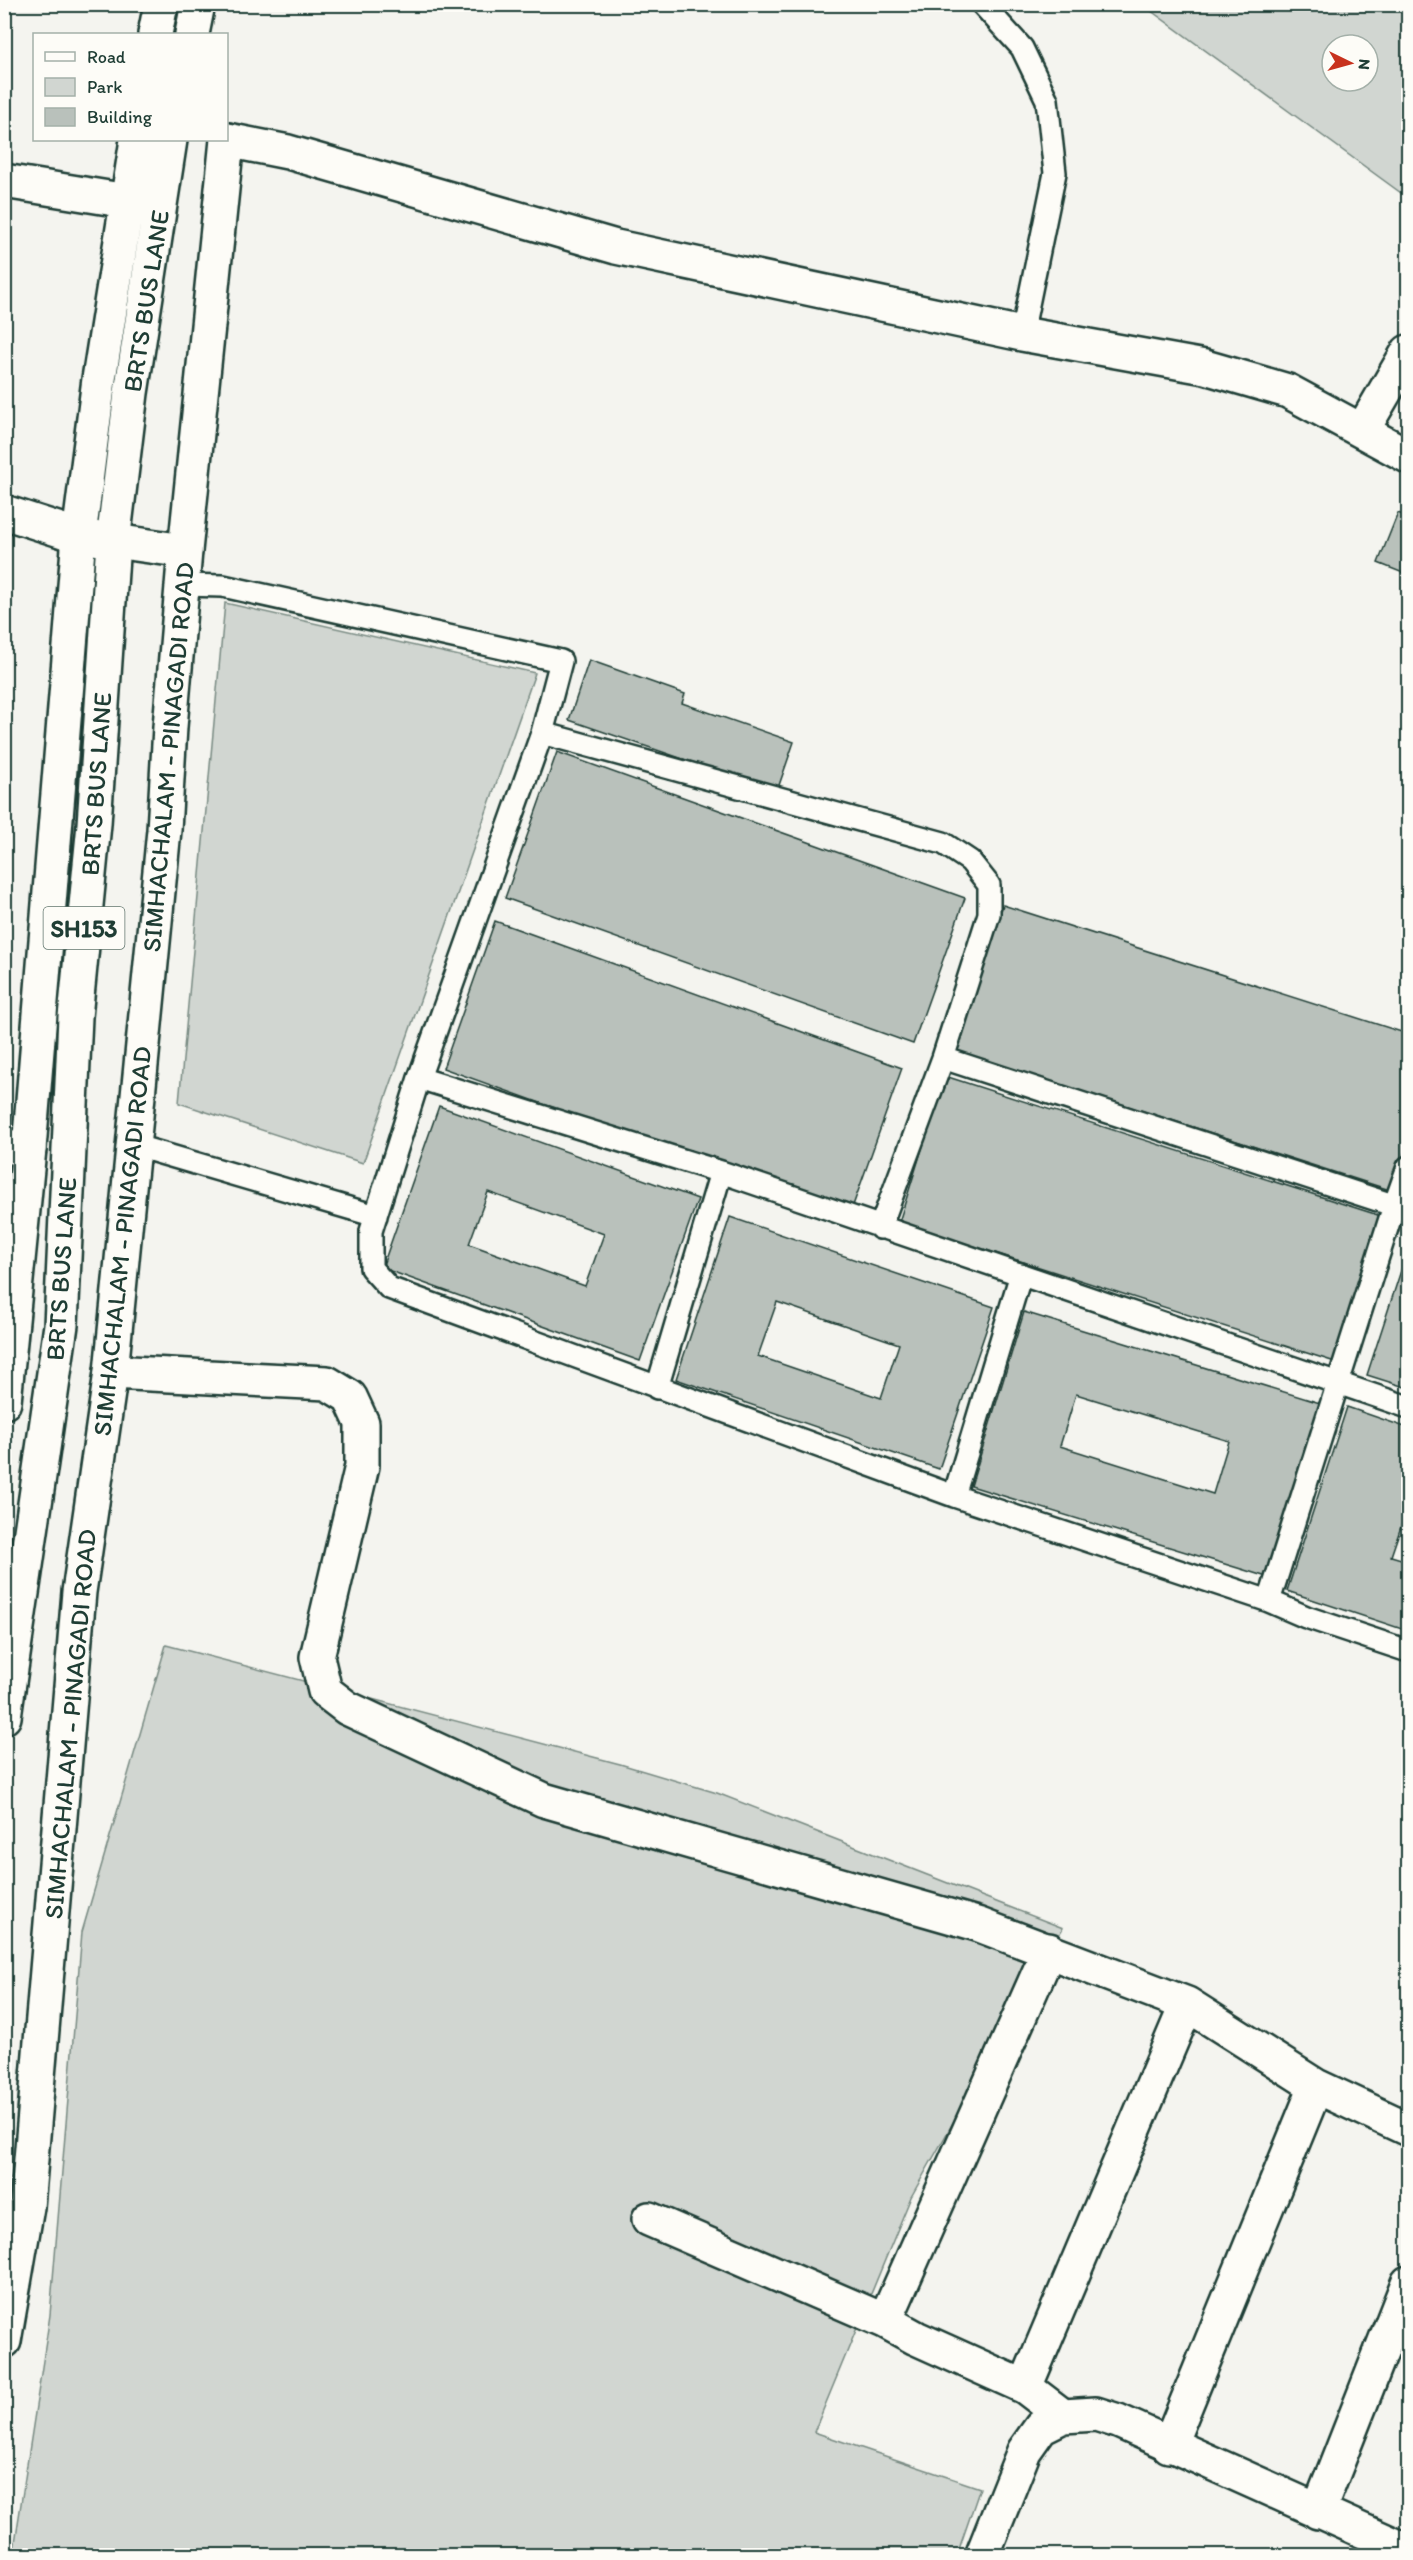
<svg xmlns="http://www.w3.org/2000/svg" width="1413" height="2560" font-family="Itim,sans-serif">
	<rect width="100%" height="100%" fill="#f4f4ef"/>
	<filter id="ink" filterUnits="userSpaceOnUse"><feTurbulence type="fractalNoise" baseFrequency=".0167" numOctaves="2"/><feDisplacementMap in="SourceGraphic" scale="12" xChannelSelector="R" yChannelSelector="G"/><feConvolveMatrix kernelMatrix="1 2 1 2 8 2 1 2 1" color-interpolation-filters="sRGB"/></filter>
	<g filter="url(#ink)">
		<path fill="#d1d6d1" stroke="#788a82" stroke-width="1.5" fill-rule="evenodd" d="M1143 5H1408V198ZM1332 45H1368V81H1332Z
			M225 603 535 673 363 1163 179 1103Z
			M166 1645 620 1764 717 1793 1063 1928 911 2197 814 2432 980 2488 957 2555 13 2556 50 2315 82 1932Z"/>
		<path fill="#b9c1bb" stroke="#1f3d34" stroke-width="1.5" fill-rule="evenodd" d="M1398 513 1408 517V575L1378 563Z
			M589 660 685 694 682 703 794 742 777 791 569 720Z
			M557 752 965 898 913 1044 505 898Z
			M1003 905 1408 1034V1141L1393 1191 956 1051Z
			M495 921 902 1068 850 1214 443 1068Z
			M945 1076 1381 1216 1335 1362 899 1222Z
			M439 1106 698 1199 640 1361 382 1268ZM488 1192 604 1234 585 1286 469 1244Z
			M730 1217 994 1307 939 1469 676 1379ZM777 1302 899 1344 881 1398 758 1356Z
			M1408 1249V1388L1367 1375Z
			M1024 1312 1320 1403 1267 1577 971 1486ZM1076 1394 1229 1441 1213 1494 1060 1446Z
			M1347 1407 1408 1428V1513L1406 1512 1391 1556 1408 1561V1631L1287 1591Z"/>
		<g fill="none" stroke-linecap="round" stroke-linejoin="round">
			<defs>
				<path id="service" d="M982 4 1022 48 1047 100 1055 173 1022 334
					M182 585 223 586 561 661 542 733 943 843 970 861 989 885V914L943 1058 880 1228
					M542 733 419 1078 371 1231V1268L389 1288 954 1496 1269 1601 1306 1617 1408 1651
					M943 1058 1408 1210
					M419 1078 721 1172 1408 1407
					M133 1145 376 1216
					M657 1388 721 1172
					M954 1496 1021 1274
					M1269 1601 1394 1206 1408 1167"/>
				<path id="minor" d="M227 140 288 152 616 247 1022 334 1205 367 1288 391 1408 456
					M4 181 127 201
					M1362 431 1408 352
					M4 512 79 536 185 551
					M4 1146 29 1149
					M111 1372 327 1383 350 1397 362 1423V1466L317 1657 325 1691 347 1708 544 1800 977 1924 1187 2004 1316 2086 1408 2129
					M649 2219 885 2321 916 2338 1025 2387 1063 2416
					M885 2321 1049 1950
					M1025 2387 1187 2004
					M1169 2446 1316 2086
					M1318 2512 1408 2283
					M982 2556 1024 2451 1041 2427 1063 2416 1096 2414 1118 2421 1408 2551"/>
				<path id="primary" d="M155 34 161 4
					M192 34 198 4
					M4 1402 29 1149 79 536 99 379 137 140
					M4 1717 61 1325 75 1017 94 824 113 542 131 393 170 140
					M4 2341 27 2207 79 1592 111 1372 164 830 170 727 185 551 227 140"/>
			</defs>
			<use href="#service" stroke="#1f3d34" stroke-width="26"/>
			<use href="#minor" stroke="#1f3d34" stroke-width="38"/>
			<use href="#primary" stroke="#1f3d34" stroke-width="38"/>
			<use href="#service" stroke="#fdfcf7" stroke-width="21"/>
			<use href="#minor" stroke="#fdfcf7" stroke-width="33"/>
			<use href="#primary" stroke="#fdfcf7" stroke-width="33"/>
		</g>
	</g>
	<g text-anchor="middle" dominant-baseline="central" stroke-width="5" stroke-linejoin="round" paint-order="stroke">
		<rect fill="#fdfcf7" stroke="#62766e" stroke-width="1.5" x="43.5" y="907" width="81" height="42" rx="4.5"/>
		<g font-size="24" font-weight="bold" fill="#1f3d34">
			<text x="84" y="928">SH153</text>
		</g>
		<g font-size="26" fill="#1f3d34" stroke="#fdfcf7">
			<text transform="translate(146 301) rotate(-81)">BRTS BUS LANE</text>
			<text transform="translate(168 757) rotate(-85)">SIMHACHALAM - PINAGADI ROAD</text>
			<text transform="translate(96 784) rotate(-86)">BRTS BUS LANE</text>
			<text transform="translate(122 1241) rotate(-84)">SIMHACHALAM - PINAGADI ROAD</text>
			<text transform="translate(61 1269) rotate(-86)">BRTS BUS LANE</text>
			<text transform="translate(70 1724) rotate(-85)">SIMHACHALAM - PINAGADI ROAD</text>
		</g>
	</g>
	<rect width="1413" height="2560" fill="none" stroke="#fdfcf7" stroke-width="24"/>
	<rect x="12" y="12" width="1389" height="2536" fill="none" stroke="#1f3d34" stroke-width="2" filter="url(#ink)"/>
	<rect x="33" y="33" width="195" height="108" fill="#fdfcf7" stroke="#a4b0a9" stroke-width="1.5"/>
	<rect x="45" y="52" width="30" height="9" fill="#fdfcf7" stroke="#a4b0a9" stroke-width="1.5"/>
	<text x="87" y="63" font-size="18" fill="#1f3d34">Road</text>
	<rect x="45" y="78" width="30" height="18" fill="#d1d6d1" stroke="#a4b0a9" stroke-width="1.5"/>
	<text x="87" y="93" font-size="18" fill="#1f3d34">Park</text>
	<rect x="45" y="108" width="30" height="18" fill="#b9c1bb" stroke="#a4b0a9" stroke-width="1.5"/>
	<text x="87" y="123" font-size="18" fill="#1f3d34">Building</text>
	<g transform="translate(1350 63) rotate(95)"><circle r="28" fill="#fdfcf7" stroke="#a4b0a9" stroke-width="1.5"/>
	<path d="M0-4.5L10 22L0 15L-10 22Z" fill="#c8321e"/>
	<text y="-9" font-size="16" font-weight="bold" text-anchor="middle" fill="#1f3d34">N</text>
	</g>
</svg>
